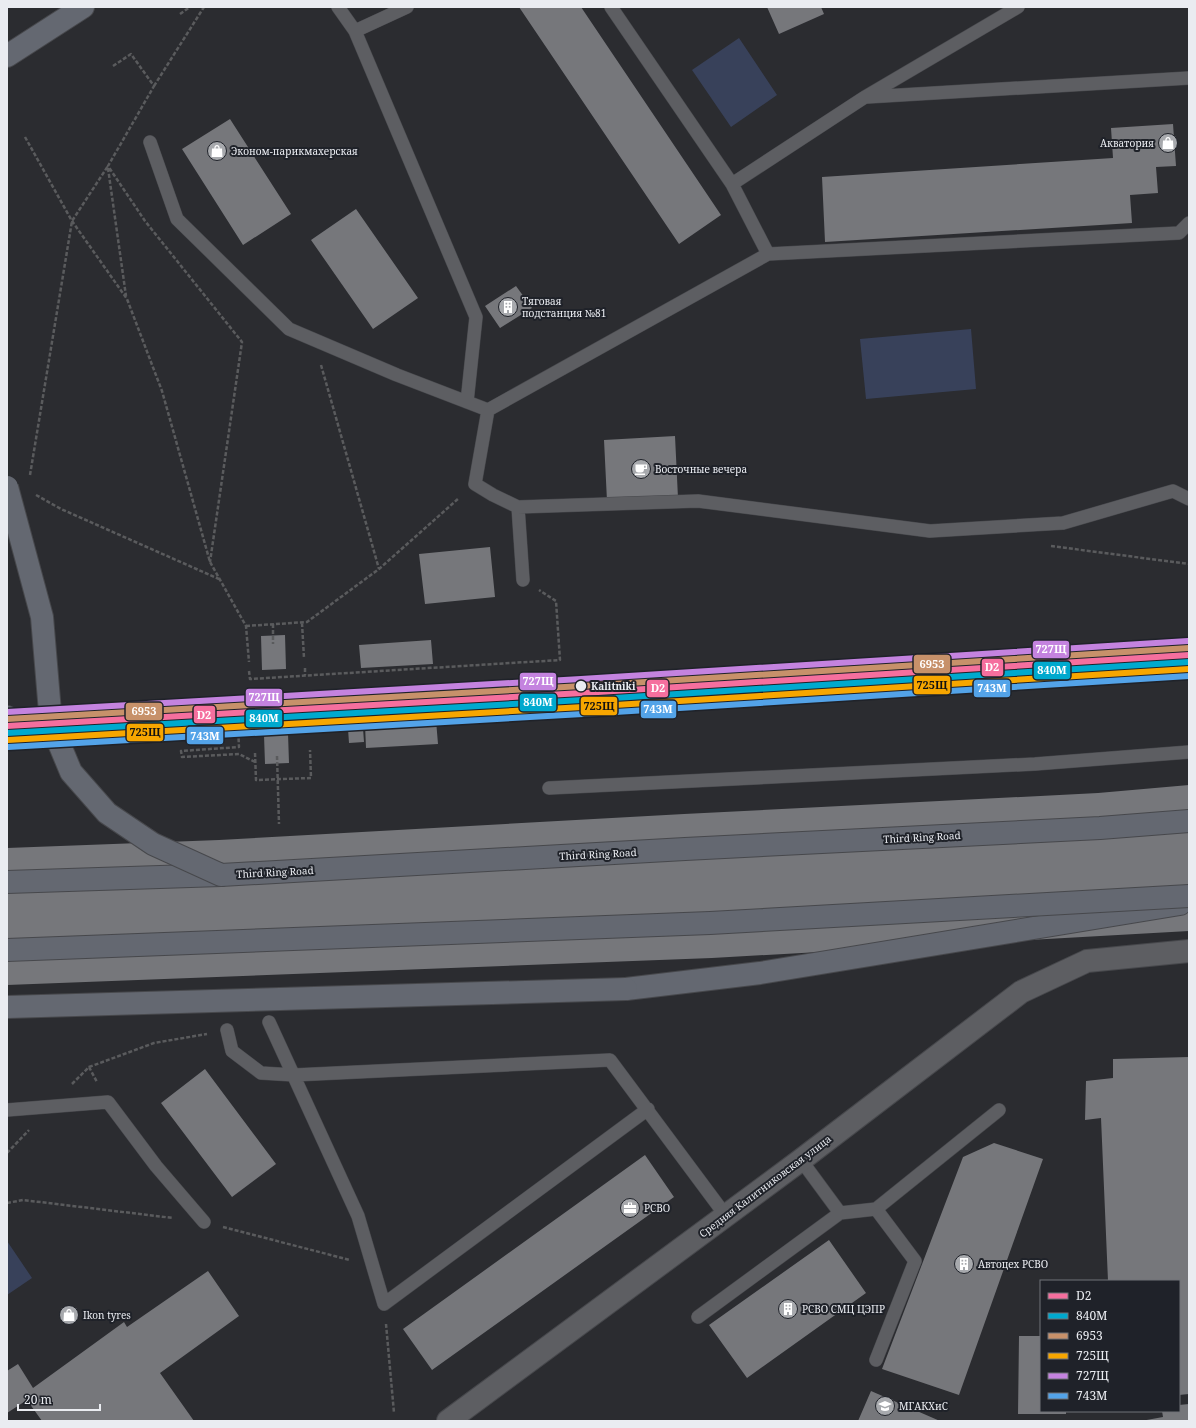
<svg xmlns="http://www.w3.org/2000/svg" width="1196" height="1428" font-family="'Noto Serif',serif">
	<rect width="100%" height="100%" fill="#2b2c30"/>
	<path fill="#38415a" d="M739 38 777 95 731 127 692 70Z
		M971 329 976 389 866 399 860 339Z
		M7 1241 32 1278 7 1295Z"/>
	<path fill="#76777b" d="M519 7H581L721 215 679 244Z
		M767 7H821L824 14 779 34Z
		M230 119 291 214 243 245 182 149Z
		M1173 124 1176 166 1156 167 1158 193 1130 195 1132 223 825 242 822 177 1113 158 1111 128Z
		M356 209 418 298 373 329 311 240Z
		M516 286 532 308 500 328 485 306Z
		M675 436 678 498 607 501 604 440Z
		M490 547 495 597 425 604 419 554Z
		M285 635 286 669 262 670 261 636Z
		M431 640 433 664 361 668 359 645Z
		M436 720 438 744 366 748 365 725Z
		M363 728 364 742 349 743 348 729Z
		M288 733 289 763 265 764 264 735Z
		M1189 785V931L712 958 7 985V848L219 840 684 814 1098 793Z
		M1189 1057V1394L1179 1395V1281H1108L1101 1118 1085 1120 1086 1081 1113 1078V1059Z
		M205 1069 276 1164 232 1197 161 1103Z
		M994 1143 1043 1159 959 1395 882 1369 963 1157Z
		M645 1155 674 1197 432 1370 403 1329Z
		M829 1240 866 1293 747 1378 709 1325Z
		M208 1271 239 1316 160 1373 194 1421H42L27 1400 7 1413V1371L18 1364 33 1388 124 1322 127 1327Z
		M1019 1336H1041V1411H1066V1414H1018Z
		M871 1391 940 1421H858Z
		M1189 1404V1421H1141L1163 1417 1162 1411H1179V1405Z"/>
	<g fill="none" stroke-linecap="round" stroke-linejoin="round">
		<defs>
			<path id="lane" d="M338 7 355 31 476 317 467 402
				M611 7 732 184
				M1018 7 865 97 732 184 768 254 488 410 475 484 493 495 518 507 698 501 930 531 1063 523 1173 491 1189 499
				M355 31 407 7
				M867 97 1189 78
				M150 142 177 219 289 329 397 375 488 410
				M768 254 1179 233 1189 223
				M518 507 523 580
				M549 788 1035 764 1189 752
				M269 1022 358 1216 384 1304 648 1109
				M227 1030 232 1051 261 1073 294 1075 610 1060 726 1216
				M7 1110 108 1102 156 1166 204 1222
				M840 1213 876 1209 999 1110
				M698 1317 840 1213 801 1160
				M876 1360 915 1261 876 1209"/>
			<path id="secondary" d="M448 1421 801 1160 1021 992 1087 961 1189 951"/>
			<path id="primary" d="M7 56 83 7
				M7 717V726
				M7 882 221 875
				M626 989 760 973 1180 904"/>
		</defs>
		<use href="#lane" stroke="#47484c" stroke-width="14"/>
		<use href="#secondary" stroke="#47484c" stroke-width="24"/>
		<use href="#primary" stroke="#47484c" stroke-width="24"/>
		<path stroke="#5a5b5d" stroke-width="2.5" stroke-dasharray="4 2" stroke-linecap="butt" d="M180 14 190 7
			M113 66 131 54 154 86 108 166 145 221 242 342 210 562
			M154 86 204 7
			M25 137 72 221 127 299 162 391 210 562 246 626 249 662
			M108 168 126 296
			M321 365 379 569
			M30 475 72 221 108 166
			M36 495 61 509 219 579
			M1051 546 1189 564
			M302 623 304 658
			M273 624V644
			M246 626 307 622 379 569 459 498
			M305 668V675
			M249 671 250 679 560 660 556 601 539 590
			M254 735 255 727
			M255 753 256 780 311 778 310 750
			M277 756 279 824
			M255 762 239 754 182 757 181 751 239 747 238 728 309 724 310 732
			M89 1067 97 1082
			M72 1084 89 1067 154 1043 207 1034
			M7 1153 29 1130
			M7 1203 23 1200 173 1218
			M223 1227 350 1260
			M386 1324 394 1413"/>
		<use href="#lane" stroke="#5d5e62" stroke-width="13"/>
		<use href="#secondary" stroke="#5d5e62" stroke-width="22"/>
		<use href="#primary" stroke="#646871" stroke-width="22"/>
		<defs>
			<path id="primary-bridge" d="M7 487 42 617 51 724 71 772 107 813 153 844 221 875 685 849 1100 828 1189 821
				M7 950 710 923 1189 896
				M7 1007 626 989"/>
		</defs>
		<use href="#primary-bridge" stroke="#47484c" stroke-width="24" stroke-linecap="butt"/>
		<use href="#primary-bridge" stroke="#646871" stroke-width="22"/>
		<defs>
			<path id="rail-1" d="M7 726 582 693 1189 655"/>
			<path id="rail-2" d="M7 733 582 700 1189 662"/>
			<path id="rail-3" d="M7 719 582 686 1189 648"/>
			<path id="rail-4" d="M8 740 583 707 1189 669"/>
			<path id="rail-5" d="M7 712 581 679 1188 641"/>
			<path id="rail-6" d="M8 747 583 714 1189 676"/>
		</defs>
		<use href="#rail-1" stroke="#1f2229" stroke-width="9"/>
		<use href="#rail-2" stroke="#1f2229" stroke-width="9"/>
		<use href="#rail-3" stroke="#1f2229" stroke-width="9"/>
		<use href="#rail-4" stroke="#1f2229" stroke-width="9"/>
		<use href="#rail-5" stroke="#1f2229" stroke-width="9"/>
		<use href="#rail-6" stroke="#1f2229" stroke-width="9"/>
		<use href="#rail-1" stroke="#f56f9e" stroke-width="6"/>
		<use href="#rail-2" stroke="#00a9ce" stroke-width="6"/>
		<use href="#rail-3" stroke="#c7916a" stroke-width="6"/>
		<use href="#rail-4" stroke="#f7a600" stroke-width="6"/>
		<use href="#rail-5" stroke="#c483df" stroke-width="6"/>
		<use href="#rail-6" stroke="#53a3e8" stroke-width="6"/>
	</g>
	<defs>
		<symbol id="shop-disc" viewBox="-11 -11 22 22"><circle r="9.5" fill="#a7a9ad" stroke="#1f2229"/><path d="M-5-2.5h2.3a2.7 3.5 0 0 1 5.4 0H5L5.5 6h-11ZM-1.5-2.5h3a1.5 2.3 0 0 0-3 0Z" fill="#fff"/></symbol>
		<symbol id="building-disc" viewBox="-11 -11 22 22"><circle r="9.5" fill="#a7a9ad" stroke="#1f2229"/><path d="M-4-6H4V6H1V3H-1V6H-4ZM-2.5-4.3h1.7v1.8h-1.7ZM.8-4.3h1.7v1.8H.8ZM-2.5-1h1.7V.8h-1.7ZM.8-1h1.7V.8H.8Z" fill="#fff"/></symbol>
		<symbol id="cafe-disc" viewBox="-11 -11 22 22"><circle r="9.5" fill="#a7a9ad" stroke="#1f2229"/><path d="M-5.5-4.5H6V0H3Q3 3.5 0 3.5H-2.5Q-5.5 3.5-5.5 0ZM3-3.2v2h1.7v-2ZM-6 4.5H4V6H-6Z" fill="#fff"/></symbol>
		<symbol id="office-disc" viewBox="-11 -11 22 22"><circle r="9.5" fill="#a7a9ad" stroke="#1f2229"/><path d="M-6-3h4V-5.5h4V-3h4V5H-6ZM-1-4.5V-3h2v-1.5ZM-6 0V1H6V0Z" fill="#fff"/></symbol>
		<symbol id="university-disc" viewBox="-11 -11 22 22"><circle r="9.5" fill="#a7a9ad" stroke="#1f2229"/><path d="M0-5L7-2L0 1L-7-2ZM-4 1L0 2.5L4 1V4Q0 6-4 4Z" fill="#fff"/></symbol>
	</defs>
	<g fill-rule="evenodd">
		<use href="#shop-disc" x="1157" y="132" width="22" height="22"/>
		<use href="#shop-disc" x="206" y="140" width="22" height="22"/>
		<use href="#building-disc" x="497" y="296" width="22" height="22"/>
		<use href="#cafe-disc" x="630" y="458" width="22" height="22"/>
		<use href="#office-disc" x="619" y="1197" width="22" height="22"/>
		<use href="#building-disc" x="953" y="1253" width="22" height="22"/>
		<use href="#building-disc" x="777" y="1298" width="22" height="22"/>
		<use href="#shop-disc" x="58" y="1304" width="22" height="22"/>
		<use href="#university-disc" x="874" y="1395" width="22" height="22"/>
	</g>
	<circle fill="#eaecf1" stroke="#1f2229" stroke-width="1.5" cx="581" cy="686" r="6"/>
	<g text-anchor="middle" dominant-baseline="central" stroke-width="4" stroke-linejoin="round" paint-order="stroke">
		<g font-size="10" fill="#eaecf1" stroke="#1f2229" text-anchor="start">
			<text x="1154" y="143" text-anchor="end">Акватория</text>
			<text x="231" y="151">Эконом-парикмахерская</text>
			<text x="522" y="301">Тяговая<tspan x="522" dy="12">подстанция №81</tspan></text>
			<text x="655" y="469">Восточные вечера</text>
			<text x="644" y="1208">РСВО</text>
			<text x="978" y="1264">Автоцех РСВО</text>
			<text x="802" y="1309">РСВО СМЦ ЦЭПР</text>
			<text x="83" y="1315">Ikon tyres</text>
			<text x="899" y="1406">МГАКХиС</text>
		</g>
		<g font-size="10" font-weight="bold" fill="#eaecf1" stroke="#1f2229" text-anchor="start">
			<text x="591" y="686">Kalitniki</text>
		</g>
		<g font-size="10" fill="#eaecf1" stroke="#1f2229">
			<text transform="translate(922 837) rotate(-3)">Third Ring Road</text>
			<text transform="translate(598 854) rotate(-3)">Third Ring Road</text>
			<text transform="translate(275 872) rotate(-3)">Third Ring Road</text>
			<text transform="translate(765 1186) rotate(-37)">Средняя Калитниковская улица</text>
		</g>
	</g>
	<g stroke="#1f2229" stroke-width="1.5">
		<rect x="1032" y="640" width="38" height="19" rx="4" fill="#c483df"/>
		<rect x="913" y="654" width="38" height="20" rx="4" fill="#c7916a"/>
		<rect x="981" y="658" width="23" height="19" rx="4" fill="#f56f9e"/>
		<rect x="1033" y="661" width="38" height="19" rx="4" fill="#00a9ce"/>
		<rect x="519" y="672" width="38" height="19" rx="4" fill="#c483df"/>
		<rect x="913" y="675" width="38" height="20" rx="4" fill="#f7a600"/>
		<rect x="646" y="679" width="23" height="19" rx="4" fill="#f56f9e"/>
		<rect x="973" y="679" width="38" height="19" rx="4" fill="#53a3e8"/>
		<rect x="245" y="688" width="38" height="19" rx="4" fill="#c483df"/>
		<rect x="519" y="693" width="38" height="19" rx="4" fill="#00a9ce"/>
		<rect x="580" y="696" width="38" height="20" rx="4" fill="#f7a600"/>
		<rect x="640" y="700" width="37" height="19" rx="4" fill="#53a3e8"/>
		<rect x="125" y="702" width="38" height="19" rx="4" fill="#c7916a"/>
		<rect x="193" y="705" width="23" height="19" rx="4" fill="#f56f9e"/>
		<rect x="245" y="709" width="38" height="19" rx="4" fill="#00a9ce"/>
		<rect x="126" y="723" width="38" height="19" rx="4" fill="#f7a600"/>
		<rect x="186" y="726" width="38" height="19" rx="4" fill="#53a3e8"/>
	</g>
	<g font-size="11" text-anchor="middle" font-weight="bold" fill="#fff">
		<text x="1051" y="653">727Щ</text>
		<text x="932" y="668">6953</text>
		<text x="992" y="671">D2</text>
		<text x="1052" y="674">840М</text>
		<text x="538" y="685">727Щ</text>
		<text x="658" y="692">D2</text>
		<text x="992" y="692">743М</text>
		<text x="264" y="701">727Щ</text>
		<text x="538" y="706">840М</text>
		<text x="658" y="713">743М</text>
		<text x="144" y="715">6953</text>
		<text x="204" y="719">D2</text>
		<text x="264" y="722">840М</text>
		<text x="205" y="740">743М</text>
	</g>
	<g font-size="11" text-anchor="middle" font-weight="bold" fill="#111">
		<text x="932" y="689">725Щ</text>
		<text x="599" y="710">725Щ</text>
		<text x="145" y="736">725Щ</text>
	</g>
	<rect width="1196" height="1428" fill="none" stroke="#eaecf1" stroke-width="16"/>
	<rect x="1040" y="1280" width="140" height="132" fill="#1f2229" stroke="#707379"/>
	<rect x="1048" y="1293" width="20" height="6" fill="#f56f9e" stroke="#707379"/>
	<text x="1076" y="1300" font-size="12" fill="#eaecf1">D2</text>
	<rect x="1048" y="1313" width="20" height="6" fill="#00a9ce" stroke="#707379"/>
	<text x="1076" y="1320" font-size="12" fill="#eaecf1">840М</text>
	<rect x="1048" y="1333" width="20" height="6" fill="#c7916a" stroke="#707379"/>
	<text x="1076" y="1340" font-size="12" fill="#eaecf1">6953</text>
	<rect x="1048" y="1353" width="20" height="6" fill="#f7a600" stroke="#707379"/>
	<text x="1076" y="1360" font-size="12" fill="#eaecf1">725Щ</text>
	<rect x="1048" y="1373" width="20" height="6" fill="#c483df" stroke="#707379"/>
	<text x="1076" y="1380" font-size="12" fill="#eaecf1">727Щ</text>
	<rect x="1048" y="1393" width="20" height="6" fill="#53a3e8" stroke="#707379"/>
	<text x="1076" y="1400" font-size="12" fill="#eaecf1">743М</text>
	<path d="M18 1404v6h82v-6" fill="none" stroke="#eaecf1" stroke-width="2"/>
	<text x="24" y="1404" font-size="12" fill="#eaecf1" stroke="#1f2229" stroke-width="3" paint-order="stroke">20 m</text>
</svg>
